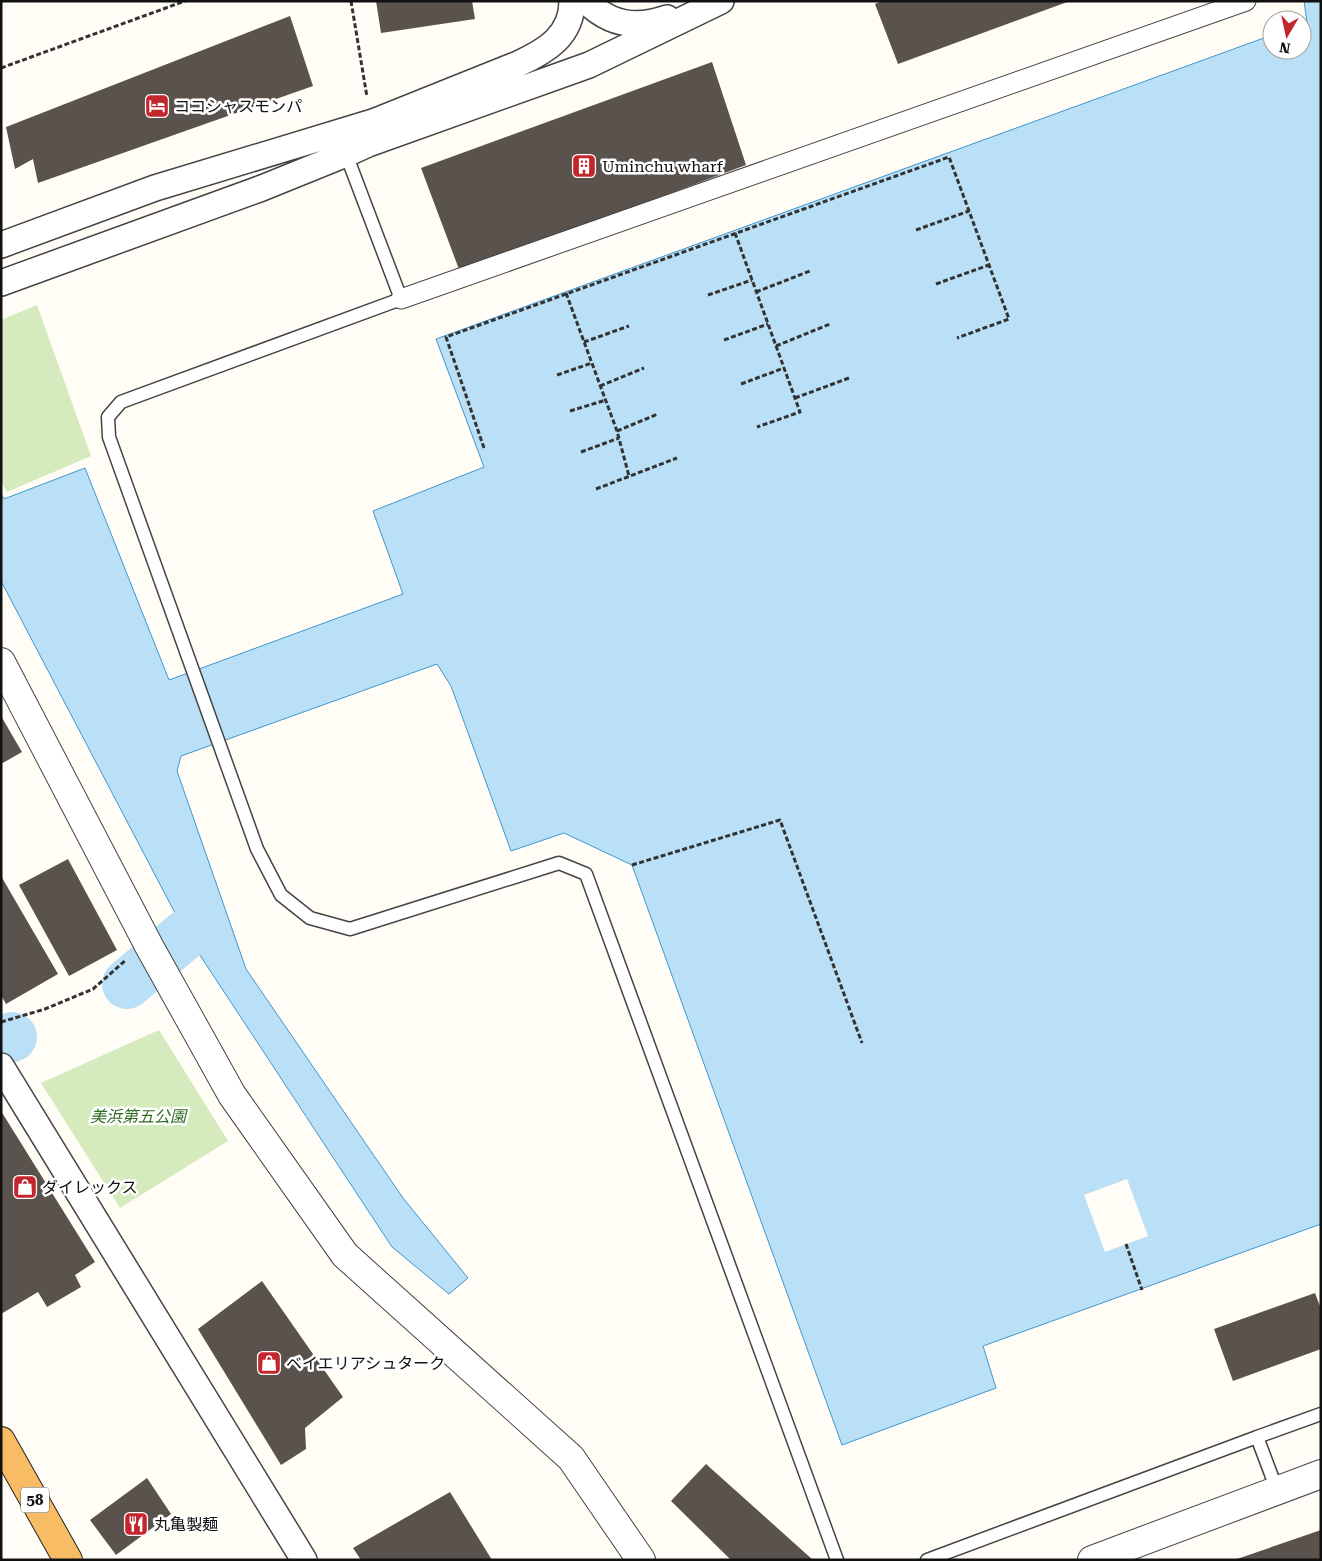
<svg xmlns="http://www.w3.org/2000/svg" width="1322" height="1561" font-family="'Roboto Serif','Noto Sans JP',serif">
	<rect width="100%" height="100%" fill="#fffdf5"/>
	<path fill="#d5ebbd" d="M37 305 91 456 7 492 1 481V320Z
		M159 1030 228 1141 120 1208 41 1083Z"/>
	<path fill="#b9e0f7" stroke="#3f96cf" d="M1304 1H1321V1224L983 1346 996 1388 842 1445 632 865 564 833 511 851 451 686 437 664 181 756 177 771 246 969 403 1198 468 1278 449 1294 392 1247 186 934 1 581V494L4 499 85 468 169 680 403 594 373 511 484 467 436 339 1272 35V50H1302V24L1307 22Z"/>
	<path fill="#fffdf5" d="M1127 1179 1148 1236 1105 1252 1084 1195Z"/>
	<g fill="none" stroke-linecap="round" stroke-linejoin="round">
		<path stroke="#b9e0f7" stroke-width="50" d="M127 984 186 934
			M1 1041 12 1037"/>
	</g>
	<path fill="#5a524d" d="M376 1H472L475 19 381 33Z
		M882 1H1070L898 64 875 4Z
		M290 16 313 86 38 183 33 159 15 169 6 127Z
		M712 62 746 165 460 272 421 168Z
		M1 716 22 752 1 764Z
		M68 859 117 950 69 976 19 885Z
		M1 876 58 974 6 1004 1 995Z
		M1 1111 95 1262 75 1275 81 1287 47 1307 38 1292 1 1314Z
		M262 1281 343 1397 305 1428 306 1449 281 1465 198 1329Z
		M1315 1293 1321 1309V1349L1233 1381 1214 1329Z
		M706 1464 813 1560H731L671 1501Z
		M147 1478 171 1514 116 1555 90 1520Z
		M450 1492 492 1560H361L353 1548Z
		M1321 1530V1560H1237V1559Z"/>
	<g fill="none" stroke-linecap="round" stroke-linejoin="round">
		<defs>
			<path id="service" d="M346 154 401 299 121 402 108 417 109 437 257 849 281 895 310 918 350 929 559 863 586 874 837 1560
				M1257 1437 1321 1414
				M927 1560 1257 1437 1277 1490"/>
			<path id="pedestrian" d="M401 299 1246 1"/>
			<path id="minor" d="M586 1C610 25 636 29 667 18
				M1 245 155 188 373 122 518 64C546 51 572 36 572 1
				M1 283 262 188 346 154 368 144 589 65 721 1
				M1 1066 304 1560"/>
			<path id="tertiary" d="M1 662 149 946 232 1095 345 1255 571 1458 641 1560
				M1092 1560 1321 1474"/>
			<path id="trunk" d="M1 1441 68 1560"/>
		</defs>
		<use href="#service" stroke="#444" stroke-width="15"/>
		<use href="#pedestrian" stroke="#444" stroke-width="21"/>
		<use href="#minor" stroke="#444" stroke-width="28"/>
		<use href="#tertiary" stroke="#444" stroke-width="30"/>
		<use href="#trunk" stroke="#222" stroke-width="30"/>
		<path stroke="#333" stroke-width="3" stroke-dasharray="5 2.5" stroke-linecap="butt" d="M351 1 367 97
			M1 68 185 1
			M916 230 969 211
			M735 233 800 412 757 427
			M936 284 989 265
			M756 292 810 271
			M566 293 617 431 629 476
			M708 295 752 280
			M724 340 768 324
			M584 342 629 326
			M776 346 830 324
			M557 375 592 363
			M741 384 784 368
			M600 386 644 368
			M795 398 849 378
			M570 411 606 400
			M617 431 658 414
			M484 448 446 337 949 157 1009 319 957 338
			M581 452 619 438
			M596 489 677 458
			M632 865 780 820 862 1043
			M1 1022 45 1009 93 989 126 960
			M1126 1244 1142 1290"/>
		<use href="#service" stroke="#fff" stroke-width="12"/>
		<use href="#pedestrian" stroke="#fff" stroke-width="19"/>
		<use href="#minor" stroke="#fff" stroke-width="25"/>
		<use href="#tertiary" stroke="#fff" stroke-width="28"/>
		<use href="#trunk" stroke="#f7bc64" stroke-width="28"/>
	</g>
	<defs>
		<symbol id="hotel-square" viewBox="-11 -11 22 22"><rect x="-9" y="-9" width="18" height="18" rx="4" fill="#c4262e" stroke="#fff"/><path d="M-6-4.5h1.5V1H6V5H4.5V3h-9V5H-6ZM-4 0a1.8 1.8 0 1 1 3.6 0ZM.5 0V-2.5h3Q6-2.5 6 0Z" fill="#fff"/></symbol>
		<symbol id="building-square" viewBox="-11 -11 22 22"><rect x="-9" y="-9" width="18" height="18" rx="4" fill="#c4262e" stroke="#fff"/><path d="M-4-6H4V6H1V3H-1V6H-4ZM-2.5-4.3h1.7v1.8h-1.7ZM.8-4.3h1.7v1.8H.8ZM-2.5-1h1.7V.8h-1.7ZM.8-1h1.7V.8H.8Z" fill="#fff"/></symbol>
		<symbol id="shop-square" viewBox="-11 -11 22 22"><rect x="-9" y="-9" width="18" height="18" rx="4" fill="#c4262e" stroke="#fff"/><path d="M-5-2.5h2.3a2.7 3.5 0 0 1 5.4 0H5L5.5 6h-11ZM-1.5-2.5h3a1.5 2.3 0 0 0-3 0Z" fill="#fff"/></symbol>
		<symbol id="restaurant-square" viewBox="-11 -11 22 22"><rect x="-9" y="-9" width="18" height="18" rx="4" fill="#c4262e" stroke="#fff"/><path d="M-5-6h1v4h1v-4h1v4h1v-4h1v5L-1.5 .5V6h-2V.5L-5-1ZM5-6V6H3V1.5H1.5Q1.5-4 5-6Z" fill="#fff"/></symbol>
	</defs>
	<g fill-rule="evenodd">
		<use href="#hotel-square" x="143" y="92" width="28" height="28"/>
		<use href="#building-square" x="570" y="152" width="28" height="28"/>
		<use href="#shop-square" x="11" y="1173" width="28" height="28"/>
		<use href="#shop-square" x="255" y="1349" width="28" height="28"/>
		<use href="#restaurant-square" x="122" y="1510" width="28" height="28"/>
	</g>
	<g text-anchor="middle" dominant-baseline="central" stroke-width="5" stroke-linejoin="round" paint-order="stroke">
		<rect fill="#fff" stroke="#585858" stroke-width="1" x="21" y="1487.5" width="28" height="25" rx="4"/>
		<g font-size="15" font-weight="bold" fill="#111">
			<text x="35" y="1500">58</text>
		</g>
		<g font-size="16" fill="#111" stroke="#fff" text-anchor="start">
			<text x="174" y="106">ココシャスモンパ</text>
			<text x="602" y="166">Uminchu wharf</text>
			<text x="42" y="1187">ダイレックス</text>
			<text x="286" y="1363">ベイエリアシュターク</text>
			<text x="154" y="1524">丸亀製麺</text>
		</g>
		<g font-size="16" font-style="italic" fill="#2f6b1f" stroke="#fff">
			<text x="138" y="1116">美浜第五公園</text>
		</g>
	</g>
	<rect width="1322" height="1561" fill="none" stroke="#111111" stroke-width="5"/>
	<g transform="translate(1287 35) rotate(189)"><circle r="24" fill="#ffffff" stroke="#a0a0a0"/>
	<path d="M0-4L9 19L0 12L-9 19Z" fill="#c4262e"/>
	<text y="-8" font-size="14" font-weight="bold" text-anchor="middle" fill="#111111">N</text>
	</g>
</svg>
